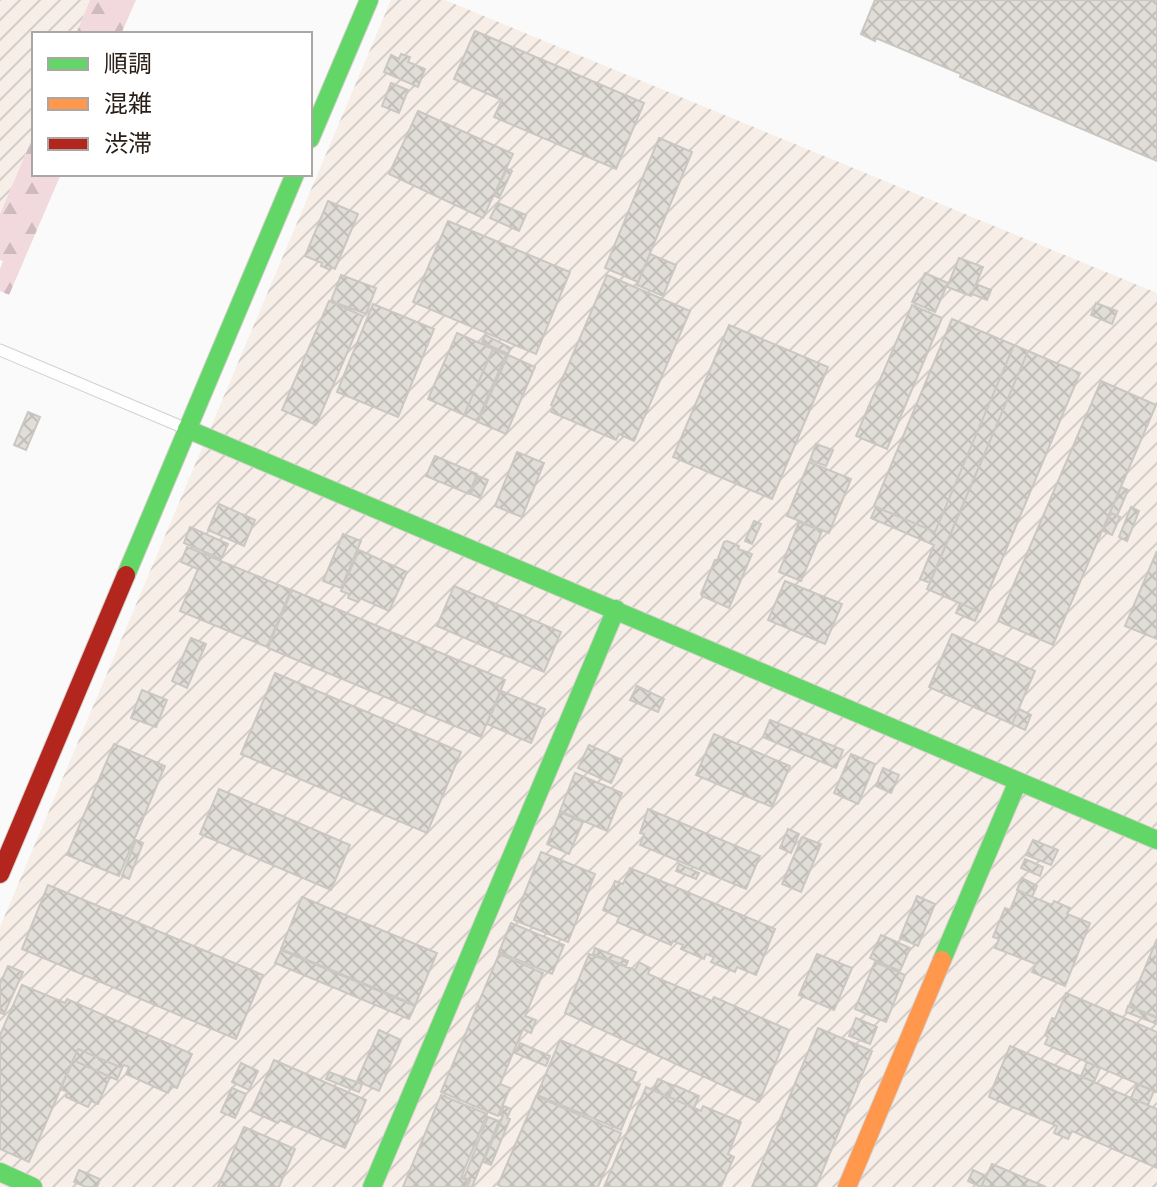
<svg xmlns="http://www.w3.org/2000/svg" width="1157" height="1187" font-family="'Work Sans','Noto Sans JP',sans-serif">
	<defs>
		<pattern id="industrial-furrows" width="10" height="10" patternUnits="userSpaceOnUse" patternTransform="scale(2)"><rect width="10" height="10" fill="#f7eee8"/><path d="M-1 1l2-2M0 10L10 0M9 11l2-2" fill="none" stroke="#d4ccc6"/></pattern>
		<pattern id="forest-firs" width="22" height="20" patternUnits="userSpaceOnUse" patternTransform="scale(2)"><rect width="22" height="20" fill="#f1d9de"/><path d="M5 1l3.5 6h-7zM16 11l3.5 6h-7z" fill="#cfbabe"/></pattern>
		<pattern id="building-cross-hatch" width="8" height="8" patternUnits="userSpaceOnUse" patternTransform="scale(2)"><rect width="8" height="8" fill="#e1ddd7"/><path d="M0 0l8 8M0 8l8-8" fill="none" stroke="#c1bdb8"/></pattern>
	</defs>
	<rect width="100%" height="100%" fill="#fafafa"/>
	<path fill="url(#industrial-furrows)" d="M0 0H90L76 34H34V134L0 214Z
		M391 0H445L1157 293V1187H0V927Z"/>
	<path fill="url(#forest-firs)" d="M90 0H136L121 34H76Z
		M34 134V174H61L9 295 0 291V269L3 261 0 260V214Z"/>
	<path fill="url(#building-cross-hatch)" stroke="#cac7c1" stroke-width="2" d="M875 0H1157V161L960 77 961 74 876 38 875 41 861 34Z
		M475 31 644 103 616 169 494 117 502 100 454 79Z
		M401 54 410 57 408 62 425 69 418 87 384 72 391 55 399 59Z
		M391 83 408 90 399 113 382 106Z
		M418 111 513 154 483 218 389 174Z
		M659 138 692 152 638 282 605 268Z
		M507 169 512 171 499 198 494 195Z
		M328 201 358 214 335 269 331 267 330 270 321 266 322 263 305 256Z
		M498 203 526 215 519 231 490 218Z
		M448 221 570 272 536 354 413 302Z
		M650 254 676 265 663 296 637 285Z
		M959 258 983 267 971 296 947 287Z
		M925 273 948 283 935 312 912 302Z
		M341 275 376 288 366 314 331 301Z
		M607 275 690 311 634 441 619 434 616 440 551 412 553 406 551 405Z
		M976 284 991 290 987 300 972 294Z
		M329 301 363 316 316 425 282 410Z
		M1096 303 1117 311 1112 324 1091 315Z
		M373 304 434 329 398 417 337 392Z
		M912 305 942 318 887 449 856 436Z
		M952 319 1014 345 935 532 874 506Z
		M729 325 828 367 772 499 673 457Z
		M457 333 493 349 464 415 428 399Z
		M485 335 511 348 508 354 482 342Z
		M1014 345 1028 351 930 583 920 579 934 545 871 518 876 507 935 532Z
		M493 349 506 355 477 421 464 415Z
		M1028 351 1080 373 980 612 927 589Z
		M508 355 535 367 506 434 478 422Z
		M1101 381 1156 405 1053 645 998 621Z
		M28 412 40 417 26 450 14 445Z
		M816 444 833 450 826 466 810 460Z
		M517 452 544 463 522 517 495 506Z
		M435 456 477 474 469 494 426 476Z
		M809 462 851 479 829 533 787 516Z
		M478 476 488 480 480 498 471 494Z
		M1121 487 1128 490 1117 516 1110 513Z
		M219 504 255 520 244 546 208 530Z
		M1131 507 1139 511 1127 541 1119 537Z
		M1111 513 1120 517 1112 535 1103 531Z
		M754 521 761 524 752 544 745 541Z
		M799 522 822 531 801 581 779 572Z
		M190 527 228 544 221 559 184 543Z
		M343 534 361 541 341 588 323 581Z
		M727 541 739 546 738 549 752 554 729 608 702 596 701 594 715 560 717 561 724 542Z
		M187 547 291 590 267 647 180 611 198 569 181 562Z
		M359 550 407 572 389 611 360 598 358 602 348 598 349 594 341 591Z
		M1157 551V639L1125 626Z
		M785 581 842 604 825 644 768 620Z
		M454 586 561 632 544 672 437 626Z
		M292 590 505 680 481 737 268 648Z
		M960 603 979 612 975 621 956 613Z
		M952 634 1035 671 1012 724 929 687Z
		M191 638 206 644 187 688 172 681Z
		M275 673 461 752 427 833 241 754Z
		M637 686 664 699 658 712 630 700Z
		M142 690 167 700 156 727 131 718Z
		M501 691 545 709 531 743 487 724Z
		M1019 709 1031 715 1025 730 1012 724Z
		M770 720 843 750 836 768 763 737Z
		M714 734 790 766 772 807 696 775Z
		M114 744 165 766 119 876 67 855Z
		M589 745 622 760 611 783 578 768Z
		M851 754 875 764 858 804 834 793Z
		M883 768 899 775 891 793 876 786Z
		M575 773 622 793 607 831 560 811Z
		M219 789 350 845 331 890 200 834Z
		M648 809 760 856 746 889 640 845 644 834 640 833Z
		M560 812 583 822 569 854 547 844Z
		M788 829 799 834 791 853 780 848Z
		M802 837 821 844 801 892 782 884Z
		M136 840 143 843 129 879 122 876Z
		M1033 840 1058 850 1051 865 1026 855Z
		M541 852 595 874 568 942 514 920Z
		M1025 859 1043 867 1040 876 1021 868Z
		M679 864 699 873 696 879 676 871Z
		M630 868 775 929 756 975 737 967 735 972 711 962 714 957 706 954 704 959 681 949 683 945 673 941 671 945 617 922 619 917 603 910 615 881 623 884Z
		M1022 878 1037 886 1032 897 1017 890Z
		M48 885 263 975 236 1039 22 949Z
		M1018 891 1052 905 1054 901 1070 908 1067 914 1090 923 1065 986 1032 972 1036 964 995 948 999 939 993 937 1005 908 1010 910Z
		M917 896 935 904 918 946 900 938Z
		M302 897 437 953 415 1005 281 949Z
		M511 923 564 945 552 974 499 952Z
		M881 935 910 948 900 971 870 958Z
		M1157 939V1017L1129 1006Z
		M595 948 628 961 626 966 593 954Z
		M281 950 415 1006 409 1019 275 963Z
		M499 954 543 973 525 1016 536 1020 531 1033 523 1029 500 1084 510 1088 498 1116 441 1092Z
		M589 954 635 970 639 962 650 968 648 974 712 1001 714 997 789 1030 759 1102 565 1013Z
		M817 954 852 968 834 1010 799 995Z
		M875 962 905 975 886 1022 855 1009Z
		M8 966 23 972 4 1014 0 1013V984Z
		M22 985 65 1003 67 999 192 1054 177 1088 171 1086 168 1093 126 1074 129 1067 124 1065 122 1068 78 1049 29 1162 0 1149V1035Z
		M1066 993 1157 1032V1092L1045 1044 1048 1037 1045 1035 1052 1018 1055 1019Z
		M1128 1006 1157 1018V1024L1126 1012Z
		M856 1018 877 1027 870 1044 849 1036Z
		M818 1028 872 1051 816 1187H752Z
		M379 1030 401 1040 379 1091 357 1081Z
		M560 1040 636 1072 632 1081 640 1084 621 1130 537 1095Z
		M520 1043 550 1056 546 1066 515 1053Z
		M1010 1046 1157 1109V1168L1072 1131 1068 1139 1054 1133 1057 1126 989 1097Z
		M78 1049 122 1068 117 1080 73 1060Z
		M73 1060 110 1077 98 1104 91 1101 88 1107 66 1097 68 1092 60 1089Z
		M274 1060 366 1100 345 1148 280 1120 278 1123 251 1111Z
		M1087 1062 1100 1068 1094 1082 1081 1076Z
		M241 1063 258 1071 249 1090 232 1082Z
		M329 1072 362 1084 359 1092 326 1079Z
		M658 1079 672 1085 667 1097 653 1090Z
		M1137 1084 1154 1091 1148 1105 1131 1098Z
		M674 1085 699 1096 694 1108 669 1097Z
		M646 1087 701 1111 703 1106 741 1122 728 1154 734 1157 721 1187H604Z
		M232 1088 246 1094 235 1118 221 1112Z
		M441 1095 487 1114 461 1178 468 1181 466 1187H403Z
		M536 1096 621 1133 598 1187H503L498 1185Z
		M504 1106 511 1109 507 1118 510 1119 491 1165 483 1162 503 1116 500 1115Z
		M488 1117 499 1121 472 1187H467L470 1180 464 1178Z
		M244 1127 295 1149 279 1187H218Z
		M992 1164 1046 1187H986L982 1185Z
		M79 1170 100 1179 97 1187H86L74 1182Z
		M973 1170 986 1176 981 1187 968 1181Z"/>
	<g fill="none" stroke-linecap="round" stroke-linejoin="round">
		<defs>
			<path id="lane" d="M0 350 187 429"/>
			<path id="fast" d="M310 139 369 0
				M187 429 1157 840
				M126 575 295 174
				M942 960 1018 781
				M0 1172 33 1187
				M372 1187 616 609"/>
			<path id="slow" d="M847 1187 942 960"/>
			<path id="jam" d="M0 874 126 575"/>
		</defs>
		<use href="#lane" stroke="#d6d0cc" stroke-width="13"/>
		<use href="#fast" stroke="#d6d0cc" stroke-width="20"/>
		<use href="#slow" stroke="#d6d0cc" stroke-width="20"/>
		<use href="#jam" stroke="#d6d0cc" stroke-width="20"/>
		<use href="#lane" stroke="#fefefe" stroke-width="11"/>
		<use href="#fast" stroke="#63d668" stroke-width="18"/>
		<use href="#slow" stroke="#ff974d" stroke-width="18"/>
		<use href="#jam" stroke="#b3261e" stroke-width="18"/>
	</g>
	<rect x="32" y="32" width="280" height="144" fill="#ffffff" stroke="#aaa6a3" stroke-width="2"/>
	<rect x="48" y="58" width="40" height="12" fill="#63d668" stroke="#aaa6a3" stroke-width="2"/>
	<text x="104" y="72" font-size="24" fill="#2b2018">順調</text>
	<rect x="48" y="98" width="40" height="12" fill="#ff974d" stroke="#aaa6a3" stroke-width="2"/>
	<text x="104" y="112" font-size="24" fill="#2b2018">混雑</text>
	<rect x="48" y="138" width="40" height="12" fill="#b3261e" stroke="#aaa6a3" stroke-width="2"/>
	<text x="104" y="152" font-size="24" fill="#2b2018">渋滞</text>
</svg>
